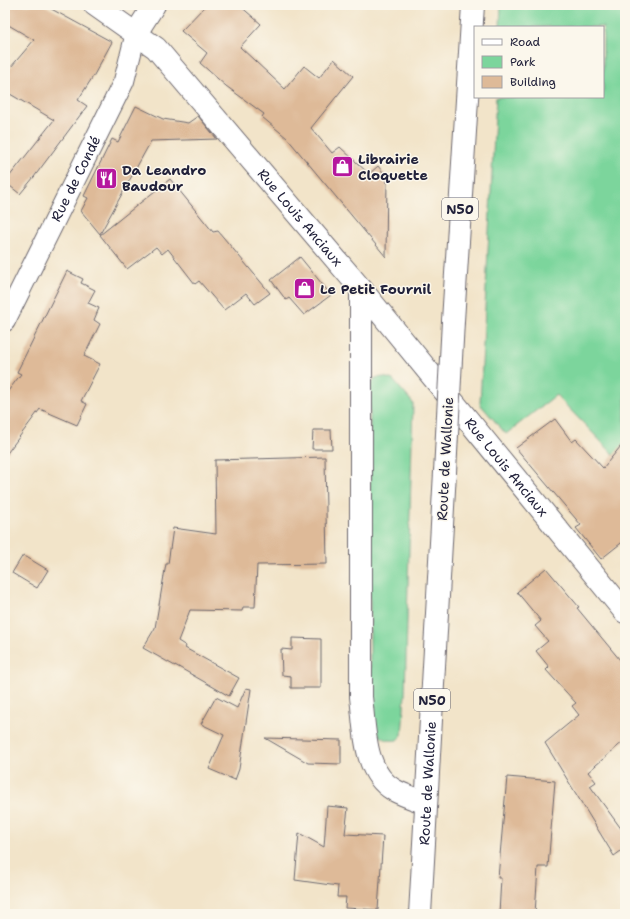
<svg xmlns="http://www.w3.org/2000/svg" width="630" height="919" font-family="'Shantell Sans',sans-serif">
	<rect width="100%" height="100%" fill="#fbf7ec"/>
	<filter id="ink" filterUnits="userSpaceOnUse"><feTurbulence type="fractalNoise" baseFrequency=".025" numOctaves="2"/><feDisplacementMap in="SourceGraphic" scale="8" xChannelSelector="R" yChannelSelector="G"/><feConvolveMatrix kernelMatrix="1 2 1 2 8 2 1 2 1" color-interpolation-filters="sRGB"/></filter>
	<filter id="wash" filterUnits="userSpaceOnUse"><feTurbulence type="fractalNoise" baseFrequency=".012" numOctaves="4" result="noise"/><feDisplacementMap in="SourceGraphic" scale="16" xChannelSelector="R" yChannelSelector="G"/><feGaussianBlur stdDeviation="0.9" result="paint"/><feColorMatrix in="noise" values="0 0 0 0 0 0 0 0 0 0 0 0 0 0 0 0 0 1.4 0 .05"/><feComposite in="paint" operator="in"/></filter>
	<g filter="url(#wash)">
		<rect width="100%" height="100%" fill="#f2e4c9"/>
		<path fill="#7cd59c" stroke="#4f7c6c" d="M501 5H625V448L616 457 556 395 506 434 480 404 496 97H603V27H500Z
			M384 377 393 380 413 403 405 694 402 735 397 740C390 741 382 740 378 733 371 723 371 699 370 687V386L375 378Z"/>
		<g id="blocks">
			<path fill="#deba98" d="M5 5H44L112 42 94 75 78 100 87 106 34 177 20 194 5 182 54 120 5 91V74L34 40 5 23Z
				M206 5H239L261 24 240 47 285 89 304 66 319 78 334 59 353 76 311 128 332 153 340 147 369 174 378 166 387 177 386 257 287 138 262 117 264 114 226 86 200 63 207 53 181 31Z
				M136 106 163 119 188 123 198 116 217 139 151 141 100 234 81 211 88 198 84 196 112 139 118 142Z
				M170 179 213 232 218 231 270 293 255 304 246 293 224 310 199 281 195 284 168 249 162 254 156 247 127 269 100 235Z
				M300 257 331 295 304 315 289 298 286 300 271 280Z
				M67 271 83 279 81 283 95 290 88 303 99 308 94 320 100 324 84 356 100 364 81 401 87 404 77 425 40 409 5 456V395L21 374 17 372Z
				M555 419 572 442 576 439 603 468 625 441V540L601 559 576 528 581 525 516 448Z
				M313 430H331L332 449H312Z
				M325 457 327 564 257 565 255 607H243L242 611 190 610 178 641 186 646 185 648 239 678 229 696 175 665V666L143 648 155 628 166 564H168L173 528 216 534 215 460Z
				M23 555 48 570 37 588 12 573Z
				M546 568 579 607 577 608 625 666V740L588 772 596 782 590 786 625 834V848L614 856 545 743 579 715 572 706 576 703 546 670 549 667 536 651 548 641 535 626 541 621 517 592Z
				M292 638 321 639V688H291V676L282 675 281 649 292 650Z
				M246 688 251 689 239 769 235 780 209 769 224 735 201 724 216 697 237 708Z
				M265 738 341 740V764L308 763Z
				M507 777 555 781 548 867H538L535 914H499L501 878H498Z
				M327 806 348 808 345 834 383 836 378 910 345 908 346 897H337L338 886 295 880 299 833 324 847Z"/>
		</g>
	</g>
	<g filter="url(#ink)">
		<use href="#blocks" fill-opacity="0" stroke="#6b666d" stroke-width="1"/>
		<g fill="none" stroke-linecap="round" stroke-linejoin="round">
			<defs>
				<g id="minor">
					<path id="s1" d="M5 321 124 81 136 33"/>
				</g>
				<g id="tertiary">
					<path id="s2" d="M95 5 156 48 361 289 625 612"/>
					<path d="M136 33 154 5"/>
				</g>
				<g id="primary">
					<path d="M361 289V697C365 728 363 772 394 790 403 795 415 799 426 803"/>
					<path d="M453 321 473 5"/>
					<path id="s3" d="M420 914 445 472"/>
				</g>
			</defs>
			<use href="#minor" stroke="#6b666d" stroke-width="22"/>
			<use href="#tertiary" stroke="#6b666d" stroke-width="24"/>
			<use href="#primary" stroke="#6b666d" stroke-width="24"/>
			<use href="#minor" stroke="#fff" stroke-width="20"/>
			<use href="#tertiary" stroke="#fff" stroke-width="22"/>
			<use href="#primary" stroke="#fff" stroke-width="22"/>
			<defs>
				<path id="primary-bridge" d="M445 472 453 321"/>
			</defs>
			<use href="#primary-bridge" stroke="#6b666d" stroke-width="24" stroke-linecap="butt"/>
			<use href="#primary-bridge" stroke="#fff" stroke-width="22"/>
		</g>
	</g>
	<defs>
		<symbol id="shop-square" viewBox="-11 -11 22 22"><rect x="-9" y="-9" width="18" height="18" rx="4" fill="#b5179e" stroke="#fbf7ec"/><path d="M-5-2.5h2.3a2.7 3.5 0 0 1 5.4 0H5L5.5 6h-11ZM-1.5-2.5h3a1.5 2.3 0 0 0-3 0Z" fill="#fff"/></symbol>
		<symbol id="restaurant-square" viewBox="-11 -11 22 22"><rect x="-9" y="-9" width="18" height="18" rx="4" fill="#b5179e" stroke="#fbf7ec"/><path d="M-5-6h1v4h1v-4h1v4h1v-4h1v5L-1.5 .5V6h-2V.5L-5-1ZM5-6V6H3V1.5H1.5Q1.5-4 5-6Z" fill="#fff"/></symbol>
	</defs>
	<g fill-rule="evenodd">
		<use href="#shop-square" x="330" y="154" width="25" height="25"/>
		<use href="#restaurant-square" x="94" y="166" width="25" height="25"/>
		<use href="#shop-square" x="292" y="276" width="25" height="25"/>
	</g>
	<g text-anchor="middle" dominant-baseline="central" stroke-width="3" stroke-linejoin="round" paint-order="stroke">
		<g fill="#fbf7ec" stroke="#636270" stroke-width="1">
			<rect x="442" y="198" width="36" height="22" rx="3"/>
			<rect x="414" y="689" width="36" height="22" rx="3"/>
		</g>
		<g font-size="13" font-weight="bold" fill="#22223b">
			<text x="460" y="209">N50</text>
			<text x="432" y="700">N50</text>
		</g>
		<g font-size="14" font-weight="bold" fill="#22223b" stroke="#fbf7ec" text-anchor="start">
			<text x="358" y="159">Librairie<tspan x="358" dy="16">Cloquette</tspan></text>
			<text x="122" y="170">Da Leandro<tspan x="122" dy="16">Baudour</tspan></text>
			<text x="320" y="289">Le Petit Fournil</text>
		</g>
		<g font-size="14" fill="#22223b" stroke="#fbf7ec">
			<text stroke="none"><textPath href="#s1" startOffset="159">Rue de Condé</textPath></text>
			<text stroke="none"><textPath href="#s2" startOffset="297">Rue Louis Anciaux</textPath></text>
			<text transform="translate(445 459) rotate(-87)">Route de Wallonie</text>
			<text stroke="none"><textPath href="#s2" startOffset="621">Rue Louis Anciaux</textPath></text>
			<text stroke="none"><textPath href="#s3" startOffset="131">Route de Wallonie</textPath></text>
		</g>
	</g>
	<rect width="630" height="919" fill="none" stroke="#fbf7ec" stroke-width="20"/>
	<rect x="474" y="26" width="130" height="72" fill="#fbf7ec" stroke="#a4a2a5"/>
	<rect x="482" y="39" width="20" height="6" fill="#ffffff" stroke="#a4a2a5"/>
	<text x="510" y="46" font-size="12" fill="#22223b">Road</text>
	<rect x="482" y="56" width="20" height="12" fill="#7cd59c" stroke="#a4a2a5"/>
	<text x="510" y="66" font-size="12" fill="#22223b">Park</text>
	<rect x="482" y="76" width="20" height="12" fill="#deba98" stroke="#a4a2a5"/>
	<text x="510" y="86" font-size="12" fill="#22223b">Building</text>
</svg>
